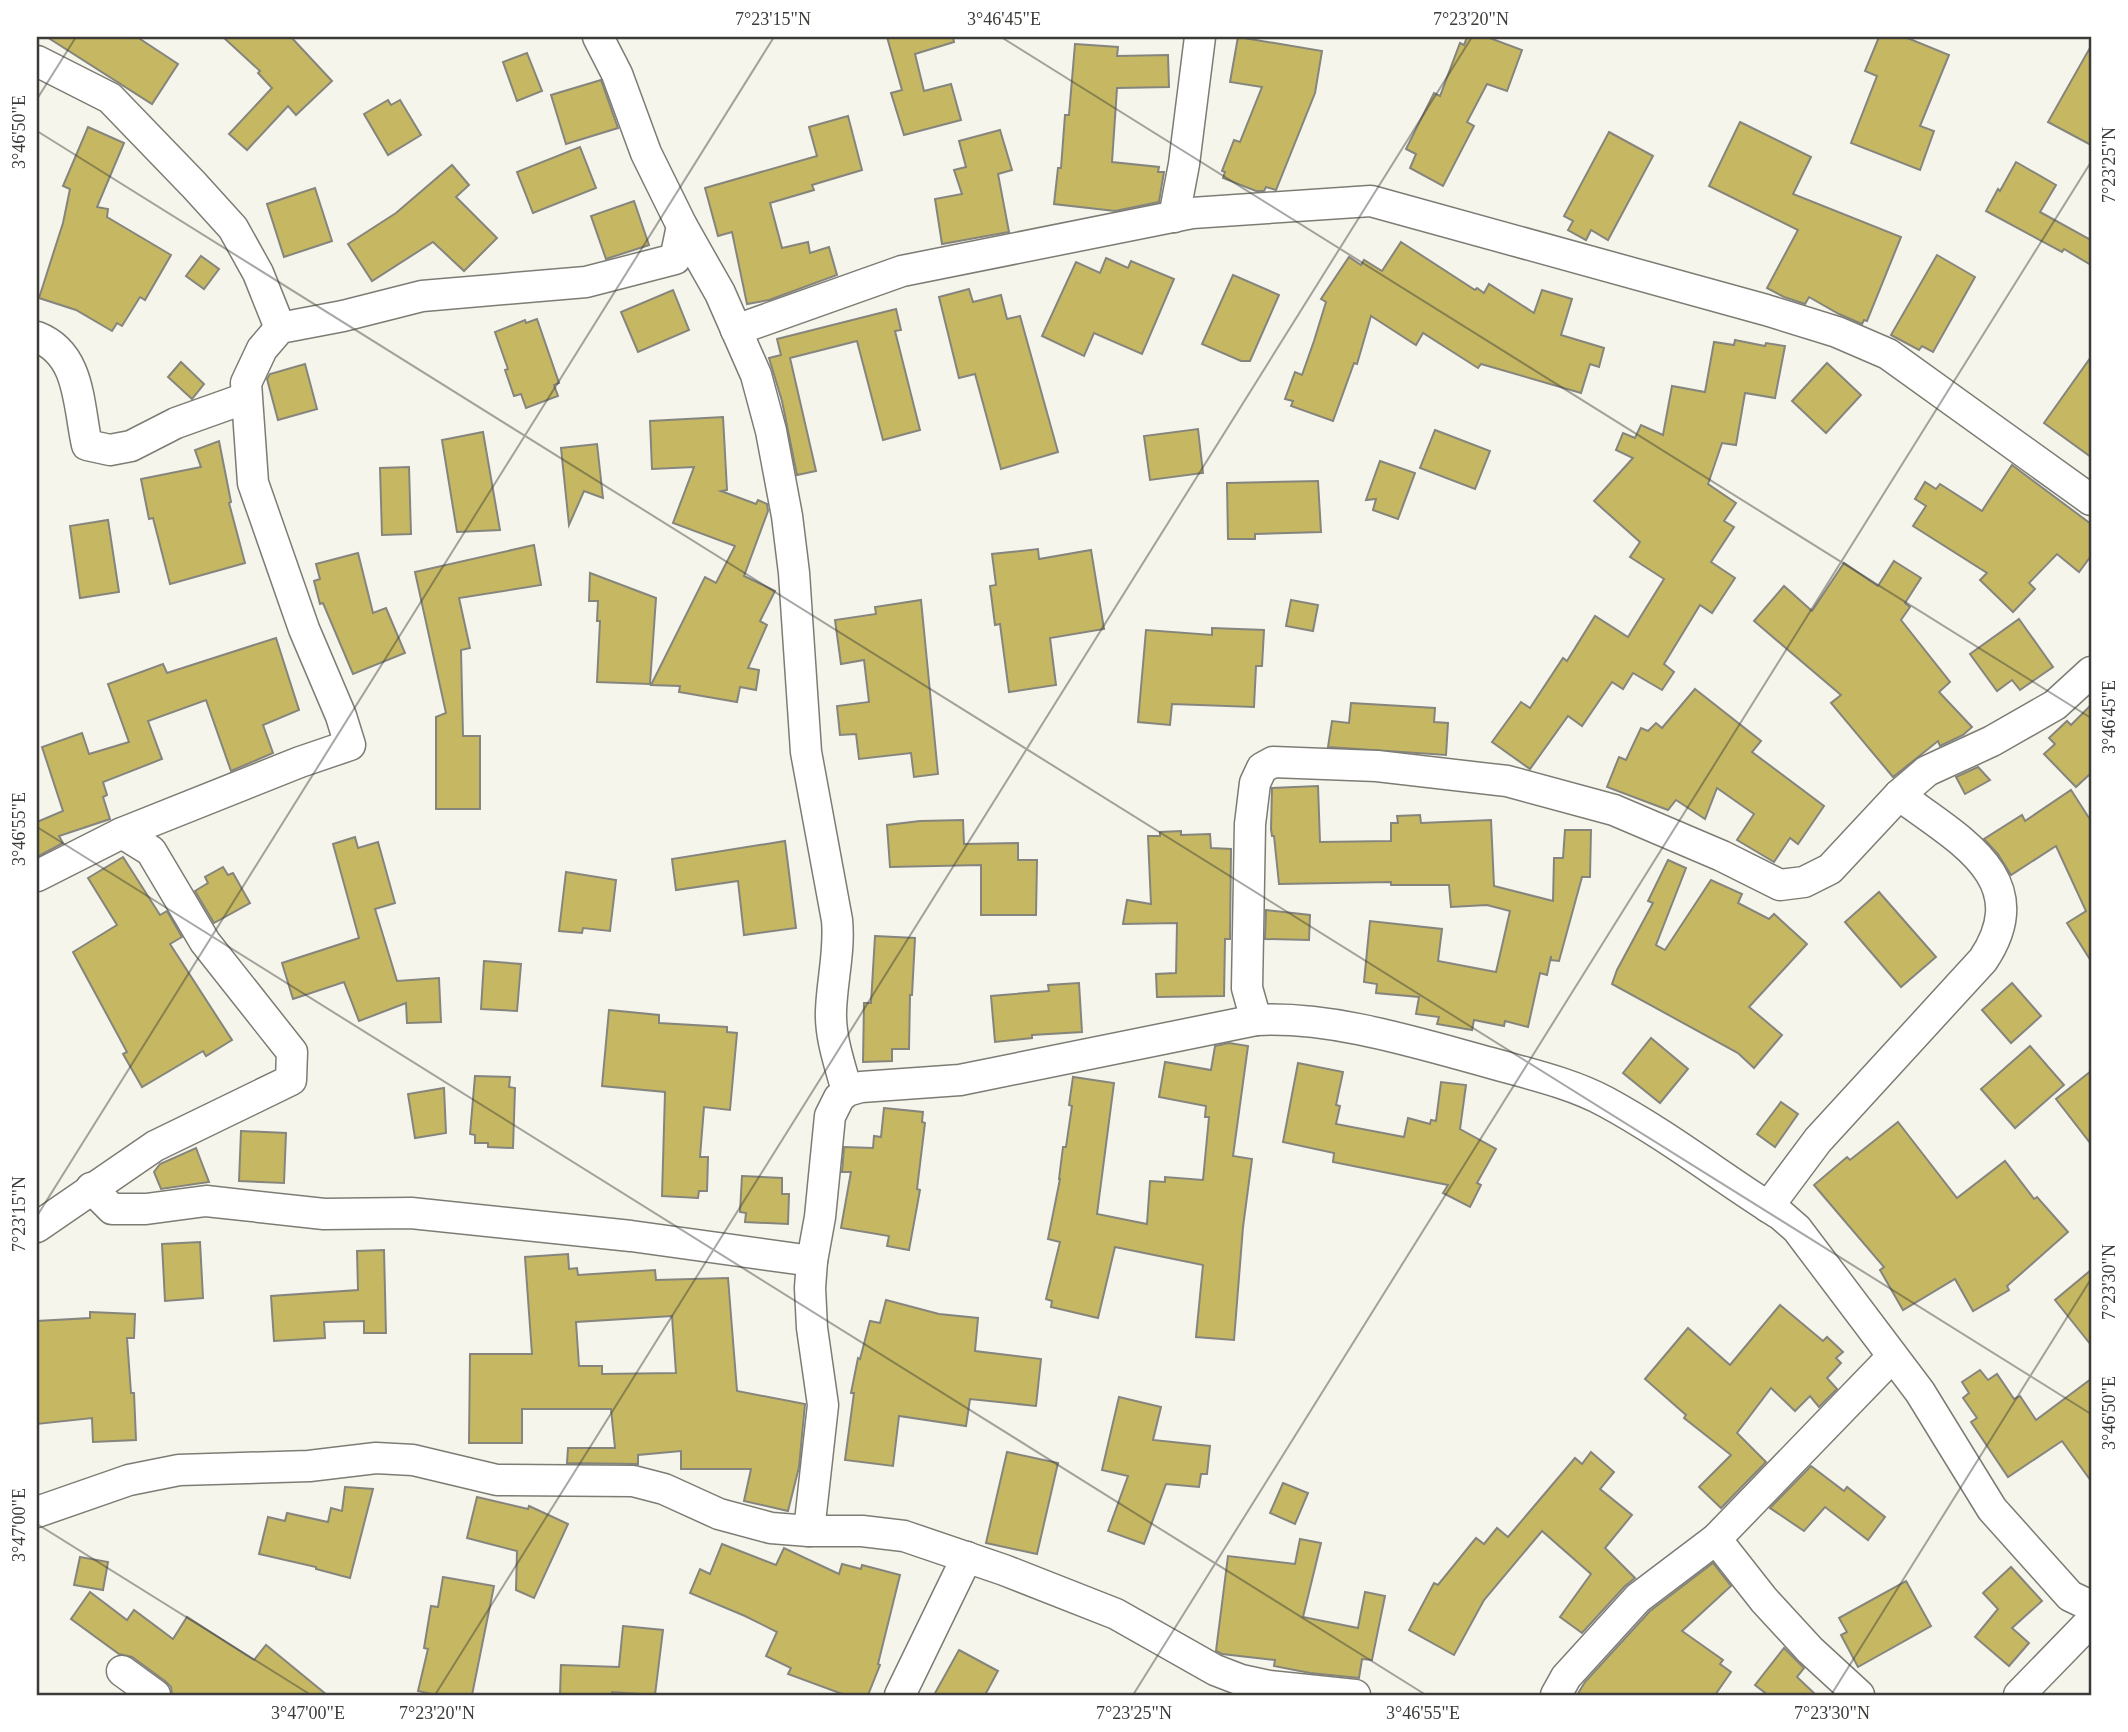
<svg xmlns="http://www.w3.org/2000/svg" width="2128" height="1732" viewBox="0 0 2128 1732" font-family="'Times New Roman',serif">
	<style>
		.building { fill: #c6b862; stroke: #86857d; stroke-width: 2; fill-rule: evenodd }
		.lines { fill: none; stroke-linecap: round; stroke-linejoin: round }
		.minor-casing { stroke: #7d7c74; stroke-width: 33 }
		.minor { stroke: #fff; stroke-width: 30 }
		.ticks { fill: none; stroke: #3c3b38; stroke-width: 2; stroke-opacity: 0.45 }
		.neatline { fill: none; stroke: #3c3b38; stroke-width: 2.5 }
		.ticks-label { font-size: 18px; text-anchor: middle; fill: #3c3b38 }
	</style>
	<rect width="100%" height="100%" fill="#f6f5ec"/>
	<!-- building -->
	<g class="building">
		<path d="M47,37h90l41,27 -26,40z"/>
		<path d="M223,37h68l41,44 -36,34 -8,-9 -41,44 -18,-16 43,-46 -14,-15 2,-2z"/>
		<path d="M887,37h66l1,5 -39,12 9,37 27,-7 10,36 -57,15 -13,-42 11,-3z"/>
		<path d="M1238,37l84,14 -7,42 -39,97 -10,-3 -2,4h-8l-33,-13 2,-6 -3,-1 12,-31 6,2 22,-55 -32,-5z"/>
		<path d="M1467,37h20l35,13 -15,41 -20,-7 -20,38 7,4 -31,60 -33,-18 6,-14 -10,-5 28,-56 6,3 20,-53 4,2z"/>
		<path d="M1879,37h26l44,18 -29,71 14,5 -14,39 -69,-27 26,-67 -12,-5z"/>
		<path d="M1075,44l43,3 -1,9 51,-1 1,32 -52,1 -5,74 47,5 -1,5h6l-5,30 -44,9 -61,-7 4,-36h3l4,-53h4z"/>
		<path d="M2091,46v99l-43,-23z"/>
		<path d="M527,53l15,38 -25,10 -14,-39z"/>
		<path d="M601,80l17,48 -52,16 -15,-49z"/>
		<path d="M388,100l3,5 9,-5 21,35 -33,20 -24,-41z"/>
		<path d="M848,116l14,54 -50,15 2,5 -44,13 12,45 26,-6 2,11 19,-6 8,28 -68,25 -22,4 -15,-72 -14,4 -13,-48 112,-32 -8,-29z"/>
		<path d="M1740,122l71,35 -18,37 108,43 -34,84 -3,-1 -2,4 -23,-10 -30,-17 -4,7 -21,-7 -17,-9 31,-58 -89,-44z"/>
		<path d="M88,127l36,16 -27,64 11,2 -1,8 64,38 -26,45 -5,-3 -18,29 -5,-3 -5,8 -36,-21 -37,-12 24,-75 7,-34 -7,-3z"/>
		<path d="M1000,130l12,40 -14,4 11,58 -67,12 -7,-45 27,-5 -8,-24 12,-3 -7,-26z"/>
		<path d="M1609,132l44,24 -45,84 -17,-10 -5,10 -18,-10 5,-9 -9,-5z"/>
		<path d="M580,147l16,41 -63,25 -16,-41z"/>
		<path d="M2016,162l40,23 -16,27 51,28v25l-27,-16 -2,3 -76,-41 12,-22 2,2z"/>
		<path d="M452,165l17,20 -13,12 41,41 -33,33 -31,-29 -61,39 -24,-37 48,-31z"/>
		<path d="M315,188l17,53 -48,16 -17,-53z"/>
		<path d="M634,201l15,44 -43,14 -15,-43z"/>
		<path d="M1401,242l74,48 2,-2 7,5 5,-9 45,29 8,-23 30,9 -11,36 43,13 -5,19 -9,-3 -9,29 -100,-29 -3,4 -55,-35 -7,12 -45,-29 -14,48 -3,-1 -21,58 -42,-15 2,-5 -8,-2 10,-27 7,3 12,-34 12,-39 -5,-3 28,-42 12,8 3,-5 18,11z"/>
		<path d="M1937,255l38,22 -42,75 -11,-6 -3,4 -28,-15z"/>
		<path d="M201,256l18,13 -15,20 -18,-13z"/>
		<path d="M1106,258l22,10 3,-7 43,18 -32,75 -48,-21 -10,23 -42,-20 34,-74 24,11z"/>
		<path d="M1233,275l46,20 -29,66h-9l-39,-17z"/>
		<path d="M969,289l4,13 28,-7 6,24 13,-3 38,136 -57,17 -26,-95 -16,4 -20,-81z"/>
		<path d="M673,290l16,40 -51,22 -17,-40z"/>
		<path d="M896,309l5,21 -6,1 25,99 -37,10 -26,-99 -67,17 26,113 -19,4 -15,-74 -13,-43 12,-3 -4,-16z"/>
		<path d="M537,319l22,64 -5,2 4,11 -32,12 -5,-14 -7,2 -9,-26 3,-1 -13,-37 30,-12 1,3z"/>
		<path d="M1735,340l30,6 1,-3 19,3 -10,52 -30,-5 -9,52 -14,-2 -14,41 28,19 -12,18 10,6 -23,35 24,16 -23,35 -12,-8 -36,59 10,8 -12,18 -29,-17 -10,16 -11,-7 -30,44 -14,-10 -38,53 -38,-27 29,-40 9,6 33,-50 4,3 28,-45 33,21 36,-58 -34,-22 10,-15 -46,-41 39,-43 -17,-8 7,-17 12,5 6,-13 22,10 9,-49 33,6 9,-50 20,3z"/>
		<path d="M2091,357v100l-47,-34z"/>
		<path d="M181,362l23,22 -12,15 -24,-22z"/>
		<path d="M1827,363l34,32 -35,38 -34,-32z"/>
		<path d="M305,364l12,45 -39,11 -11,-41 3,-5z"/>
		<path d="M723,417l4,73 -6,1 35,13 2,-4 9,4 1,7 -24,65 31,15 -15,30 7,4 -19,43 11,2 -3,20 -16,-3 -3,15 -58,-10 1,-6 -29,-1 54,-108 11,6 19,-37 -62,-23 21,-56 -42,2 -2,-48z"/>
		<path d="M1198,429l5,44 -53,7 -6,-44z"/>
		<path d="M1435,430l55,21 -15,38 -55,-21z"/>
		<path d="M483,432l17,98 -43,2 -15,-92z"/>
		<path d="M219,441l12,61 -2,1 16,60 -75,21 -17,-66 -4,1 -8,-40 60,-12 -6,-17z"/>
		<path d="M597,444l6,54 -19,-7 -15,34 -8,-77z"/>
		<path d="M1380,461l35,12 -17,46 -25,-9 3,-11 -10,1z"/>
		<path d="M2012,465l79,59v32l-12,16 -22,-18 -28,29 6,6 -22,23 -33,-32 7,-7 -74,-47 13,-20 -11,-7 10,-17 11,7 4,-5 42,27z"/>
		<path d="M409,467l2,67 -29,1 -2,-67z"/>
		<path d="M1318,481l3,51 -66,2v5h-27l-1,-56z"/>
		<path d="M108,520l11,72 -39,6 -10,-72z"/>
		<path d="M534,545l7,40 -82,13 11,50 -9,2 2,86h17v73h-44v-92l10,-4 -31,-141z"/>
		<path d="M1038,549l1,10 52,-9 13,79 -54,9 6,47 -47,7 -9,-68 -5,1 -5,-39 6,-1 -4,-31z"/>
		<path d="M358,553l15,60 13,-5 19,45 -52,21 -30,-71 -3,1 -6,-23 6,-2 -4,-15z"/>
		<path d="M1894,561l27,17 -16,25 5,4 -9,13 49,62 -11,10 33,35 -9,8 -23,11 -2,-5 -45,36 -62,-74 10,-8 -87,-74 30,-35 28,25 32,-48 34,23z"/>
		<path d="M590,573l66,25 -6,86 -53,-2 3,-61h-3l1,-20h-9z"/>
		<path d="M921,600l17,174 -24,3 -3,-24 -52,6 -3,-25 -16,1 -3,-29 32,-4 -5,-42 -23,4 -6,-44 41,-6 -1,-7z"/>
		<path d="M1291,600l27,5 -5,26 -27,-5z"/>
		<path d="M2019,619l34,48 -33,23 -8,-10 -15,11 -27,-37z"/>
		<path d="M1212,628l52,2 -2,36h-6l-2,41 -82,-3 -2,21 -32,-3 8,-92 66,5z"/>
		<path d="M276,638l23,72 -36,15 10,28 -42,18 -25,-71 -58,21 14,38 -59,23 4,13 -4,2 7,22 -51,17 4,7 -26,14v-35l26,-11 -21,-64 40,-14 7,21 40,-12 -21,-58 55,-20 4,9z"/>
		<path d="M1695,689l66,52 -9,11 72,54 -26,38 -8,-6 -16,24 -37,-22 17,-26 -37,-26 -12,31 -29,-19 -8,10 -61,-23 12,-30 7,3 15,-32 7,3 8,-8 6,5z"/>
		<path d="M1351,703l84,5 -1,14 14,1 -2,32 -118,-8 4,-26 17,2z"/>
		<path d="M2091,705v68l-15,14 -32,-33 11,-10 -6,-6 18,-17 4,4z"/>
		<path d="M1978,767l12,13 -25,14 -9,-17z"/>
		<path d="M1318,786l2,56 71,-1v-18h7l-1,-7 23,-1 1,8 70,-3 3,66 59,15 1,-43h9l2,-28h26l-1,47h-8l-23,84 -8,-1v-4l-4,19 -7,-2 -12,54 -23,-6 -1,5 -30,-6 -2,10 -35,-6 2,-7 -23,-3 3,-17 -43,-4 1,-9 -13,-2 6,-61 72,8 -4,32 58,11 14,-61 -23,-6 -36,2 -2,-22h-58v-3l-112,2 -5,-48h-2l-1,-7 1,-41z"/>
		<path d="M2071,790l20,31v140l-24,-38 19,-12 -30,-65 -45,29 -13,-21 -14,-15 38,-24 3,6z"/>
		<path d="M963,820l1,24 54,-1v17h19l-1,55h-55v-50l-91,2 -3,-42 33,-4z"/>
		<path d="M1181,831v4l29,-1 1,14 20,1 -1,90h-5l-1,57 -67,1 -1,-23 20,-1 1,-50 -54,1 4,-24 24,4 -3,-68h12v-4z"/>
		<path d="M355,837l3,11 20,-6 17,61 -20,6 22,72 42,-3 2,44 -34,1 -1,-20 -47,18 -15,-39 -51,17 -11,-36 77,-25 -26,-94z"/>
		<path d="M785,841l11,87 -52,7 -6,-54 -62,9 -4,-31z"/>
		<path d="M123,857l37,58 7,-4 15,26 -12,7 62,96 -26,16 -3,-5 -61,36 -19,-33 4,-2 -54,-100 44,-27 -29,-47z"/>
		<path d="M1668,860l18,8 -30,77 9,5 46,-70 31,14 -4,9 31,16 5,-5 33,30 -58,63 33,28 -28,33 -16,-15 -126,-69 5,-14 36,-67 -5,-2z"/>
		<path d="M223,867l5,8 5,-2 17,30 -36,20 -19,-32 13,-8 -3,-6z"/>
		<path d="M566,872l50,8 -6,51 -27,-3 -1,5 -23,-2z"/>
		<path d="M1879,892l57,65 -35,30 -56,-65z"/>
		<path d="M1266,910l44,5 -1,25 -44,-1z"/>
		<path d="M875,936l40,2 -3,57h-2l-1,54h-17v12l-29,1 1,-59h7z"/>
		<path d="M484,961l37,3 -4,47 -36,-2z"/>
		<path d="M1079,983l3,49 -50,3v3l-37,4 -4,-46 58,-5 -1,-6z"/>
		<path d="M2012,983l29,33 -30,27 -29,-33z"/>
		<path d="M609,1010l50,5v8l68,4v5l10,1 -7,77 -26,-3 -4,50h8l-1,34h-8l-1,7 -36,-2 3,-104 -63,-6z"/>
		<path d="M1651,1038l37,31 -28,34 -37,-30z"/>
		<path d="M1229,1043l19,3 -15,110 19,3 -9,68 -9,113 -38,-3 7,-72 -88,-18 -17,71 -47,-11 1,-6 -6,-2 14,-57 -12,-3 12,-60h-1l4,-32h3l6,-41 -3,-1 4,-28 41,6 -17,131 50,10 3,-43 15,1v-5l38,3 6,-63h-4l1,-11 -47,-9 6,-35 46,8 4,-24z"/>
		<path d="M2030,1046l34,39 -49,43 -34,-39z"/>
		<path d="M1298,1063l45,9 -7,33 4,1 -4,18 68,13 4,-19 22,6 1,-4 5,1 5,-39 25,3 -6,44 36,20 -19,34 4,2 -11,22 -27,-14 5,-8 -115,-23 1,-9 -51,-11z"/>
		<path d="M2091,1071v73l-35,-45z"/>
		<path d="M475,1076l35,1 -1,10 6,1 -2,60 -25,-1v-4h-13v-8l-5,-1z"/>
		<path d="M444,1088l2,45 -31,5 -7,-44z"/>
		<path d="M1781,1102l17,12 -23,33 -18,-13z"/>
		<path d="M884,1108l39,4 -1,10 3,1 -8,66 3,1 -11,60 -22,-4 2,-10 -48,-8 10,-56h-9l2,-25 29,1 1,-12 7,1z"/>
		<path d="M1898,1122l59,76 48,-37 29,38 3,-2 31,35 -61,54 2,4 -36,21 -18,-32 -52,31 -23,-40 4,-3 -70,-82 33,-28 3,3z"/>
		<path d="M241,1131l45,2 -2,50 -45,-2z"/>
		<path d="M196,1148l13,34 -48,7 -7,-17 6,-8z"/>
		<path d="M742,1176l40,2v16h7l-1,30 -43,-2 1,-9 -6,-1z"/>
		<path d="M200,1242l3,56 -38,3 -3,-57z"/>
		<path d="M384,1250l2,83h-22v-12l-40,1 1,16 -51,3 -3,-45 87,-6 -1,-39z"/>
		<path d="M568,1254l1,15 8,-1 1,7 77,-5 1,10 72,-2 9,113 68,13 -6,63 -11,44 -44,-10 7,-32h-70v-18l-43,4v9l-71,-1 1,-15h47l-4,-39h-89v34h-53l1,-89h62l-7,-97zM672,1316l4,57 -74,1v-8h-23l-3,-44z"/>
		<path d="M2091,1270v75l-36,-45z"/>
		<path d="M886,1300l53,14 39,4 -3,33 66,8 -5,47 -66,-7 -4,27 -67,-10 -6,50 -48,-6 9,-67h-3l7,-35 2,1 10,-38 10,2z"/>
		<path d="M1780,1305l43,36 4,-4 16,15 -7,6 5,5 -14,15 10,11 -18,18 -9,-11 -15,15 -24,-23 -34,45 29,29 -45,46 -22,-21 32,-32 -47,-37 2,-3 -41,-36 43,-51 42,37z"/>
		<path d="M90,1312l45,2 -1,24h-7l4,55h3l2,47 -43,2 -1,-24 -55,6v-103l53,-3z"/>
		<path d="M1980,1370l8,10 9,-6 17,25 6,-3 16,24 55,-41v102l-29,-40 -54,36 -37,-55 6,-4 -14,-20 6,-5 -7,-11z"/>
		<path d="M1119,1397l42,10 -8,33 57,6 -3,28h-6l-2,13 -33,-3 -22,60 -36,-13 20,-55 -26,-6z"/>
		<path d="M1007,1452l51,11 -21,91 -51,-11z"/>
		<path d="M1591,1452l23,20 -14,17 32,26 -27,33 30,30 -10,8 -43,47 -22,-16 31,-43 -49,-43 -58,69 -30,55 -45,-25 25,-47 4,2 38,-47 8,6 13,-16 11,9 67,-79 7,6z"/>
		<path d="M1811,1466l33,25 3,-4 38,30 -17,23 -43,-33 -21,24 -34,-23z"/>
		<path d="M1283,1483l25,10 -13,31 -25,-11z"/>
		<path d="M345,1487l28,2 -23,89 -34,-9v-2l-57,-13 9,-37 17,4 2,-8 41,9 3,-14 11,3z"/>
		<path d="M477,1497l51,12 1,-3 39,18 -34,74 -18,-8 1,-39 -50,-13z"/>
		<path d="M1300,1539l21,4 -18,74 55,11 7,-36 20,4 -13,64 -10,-1 -3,19 -49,-5 -36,-7 1,-6 -53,-6 -6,-3 12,-95 67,8z"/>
		<path d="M722,1544l54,21 8,-17 55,26 3,-10 19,5 1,-4 38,10 -22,89 2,1 -12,30h-23l-57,-21 3,-6 -25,-12 11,-24 -32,-16 -55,-23 10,-24 10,5z"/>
		<path d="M80,1557l28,5 -5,28 -29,-5z"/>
		<path d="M1713,1563l18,23 -49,45 41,29 -3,4 11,8 -16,23h-138l8,-13 65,-71z"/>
		<path d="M2011,1567l31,34 -30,27 17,15 -20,23 -34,-29 23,-28 -15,-16z"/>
		<path d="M443,1577l51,9 -22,109h-36l-18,-4 10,-42 -4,-1 7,-42 7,1z"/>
		<path d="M1906,1581l25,45 -73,41 -17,-32 6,-3 -8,-14z"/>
		<path d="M90,1592l37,28 7,-10 39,29 14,-22 67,43 12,-15 61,50h-155l-1,-8 -6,-6 -33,-24 -13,-3 -48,-35z"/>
		<path d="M623,1626l40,4 -8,65 -43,-3v3h-52l1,-30 58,2z"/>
		<path d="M1784,1648l20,20 -7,9 19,18h-48l-13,-10z"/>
		<path d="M959,1650l39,21 -13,24h-51z"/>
	</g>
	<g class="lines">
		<!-- minor casing -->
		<g class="minor-casing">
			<g id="minor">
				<path d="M598,37l19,37 29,79 36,73 38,67 36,82 15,56 16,85 7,57 12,179 31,168c3,31 -5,60 -6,91 -1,27 9,54 16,80"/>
				<path d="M37,61l73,37 84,87 39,43 25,45 22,55"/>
				<path d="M1174,217l10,-53 16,-127"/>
				<path d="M736,330l166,-59 290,-58 179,-12 395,109 71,22 51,22 203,146"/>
				<path d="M37,337c44,17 41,68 50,108l23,5 21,-4 45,-23 70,-25"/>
				<path d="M37,876l85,-43 178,-71 50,-17 -9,-29 -37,-87 -51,-146 -7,-100 16,-34 18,-21 63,-12 79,-20 164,-14 89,-23 7,-33"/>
				<path d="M1256,1020l-9,-32 3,-164 5,-41 7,-15 11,-6 104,4 130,15 107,29 108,46 58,29 24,-3 26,-13 69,-74 28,-24 65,-30 63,-36 36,-33"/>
				<path d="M91,1188l21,21h34l60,-8 118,13 87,-1 220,23 181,25"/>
				<path d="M1768,1207l50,-67 165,-180c55,-82 -27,-122 -84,-165"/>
				<path d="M37,1227l118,-81 136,-66 1,-28 -87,-110 -54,-91 -29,-18"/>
				<path d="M37,1512l92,-32 50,-10 130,-4 67,-8 37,2 84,20 136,1 31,8 55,25 52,14 38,3 14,-126 -11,-77 -2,-40 2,-27 8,-44 10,-101 9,-18 8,-7 14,-4 99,-7 296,-60c77,-4 161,23 235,43 38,11 80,20 115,39 61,33 116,76 175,113l16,14 123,163 72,117 78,87 21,10"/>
				<path d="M809,1531h53l42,5 100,34 112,44 99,56 26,10 28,6 86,9"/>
				<path d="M1716,1539l48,61 46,50 49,45"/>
				<path d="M122,1671l33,24"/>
				<path d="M900,1695l67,-138"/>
				<path d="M1556,1695l10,-18 72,-79 78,-59 176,-182"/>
				<path d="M2019,1695l72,-74"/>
			</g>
		</g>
		<!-- minor -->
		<use href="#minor" class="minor"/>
	</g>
	<!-- ticks -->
	<path class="ticks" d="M1001,37l1090,681M37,99l39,-62M37,131l2054,1283M37,827l1389,868M37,1216l737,-1179M37,1524l274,171M435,1695l1037,-1658M1133,1695l958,-1533M1831,1695l260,-416"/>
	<!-- border -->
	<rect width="2128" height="1732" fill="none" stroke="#ffffff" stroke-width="77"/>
	<rect x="38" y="38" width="2052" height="1656" class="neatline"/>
	<g class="ticks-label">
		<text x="773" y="25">7°23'15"N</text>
		<text x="1004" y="25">3°46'45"E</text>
		<text x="1471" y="25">7°23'20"N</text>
		<text transform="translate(19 132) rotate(-90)" y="6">3°46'50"E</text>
		<text transform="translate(2109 165) rotate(-90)" y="6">7°23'25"N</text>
		<text transform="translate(2109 717) rotate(-90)" y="6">3°46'45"E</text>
		<text transform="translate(19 829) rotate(-90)" y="6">3°46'55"E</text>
		<text transform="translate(19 1214) rotate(-90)" y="6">7°23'15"N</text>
		<text transform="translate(2109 1282) rotate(-90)" y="6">7°23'30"N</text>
		<text transform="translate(2109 1413) rotate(-90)" y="6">3°46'50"E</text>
		<text transform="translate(19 1525) rotate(-90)" y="6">3°47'00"E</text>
		<text x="308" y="1719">3°47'00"E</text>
		<text x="437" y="1719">7°23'20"N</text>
		<text x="1134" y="1719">7°23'25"N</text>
		<text x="1423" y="1719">3°46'55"E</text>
		<text x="1832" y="1719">7°23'30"N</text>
	</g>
</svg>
